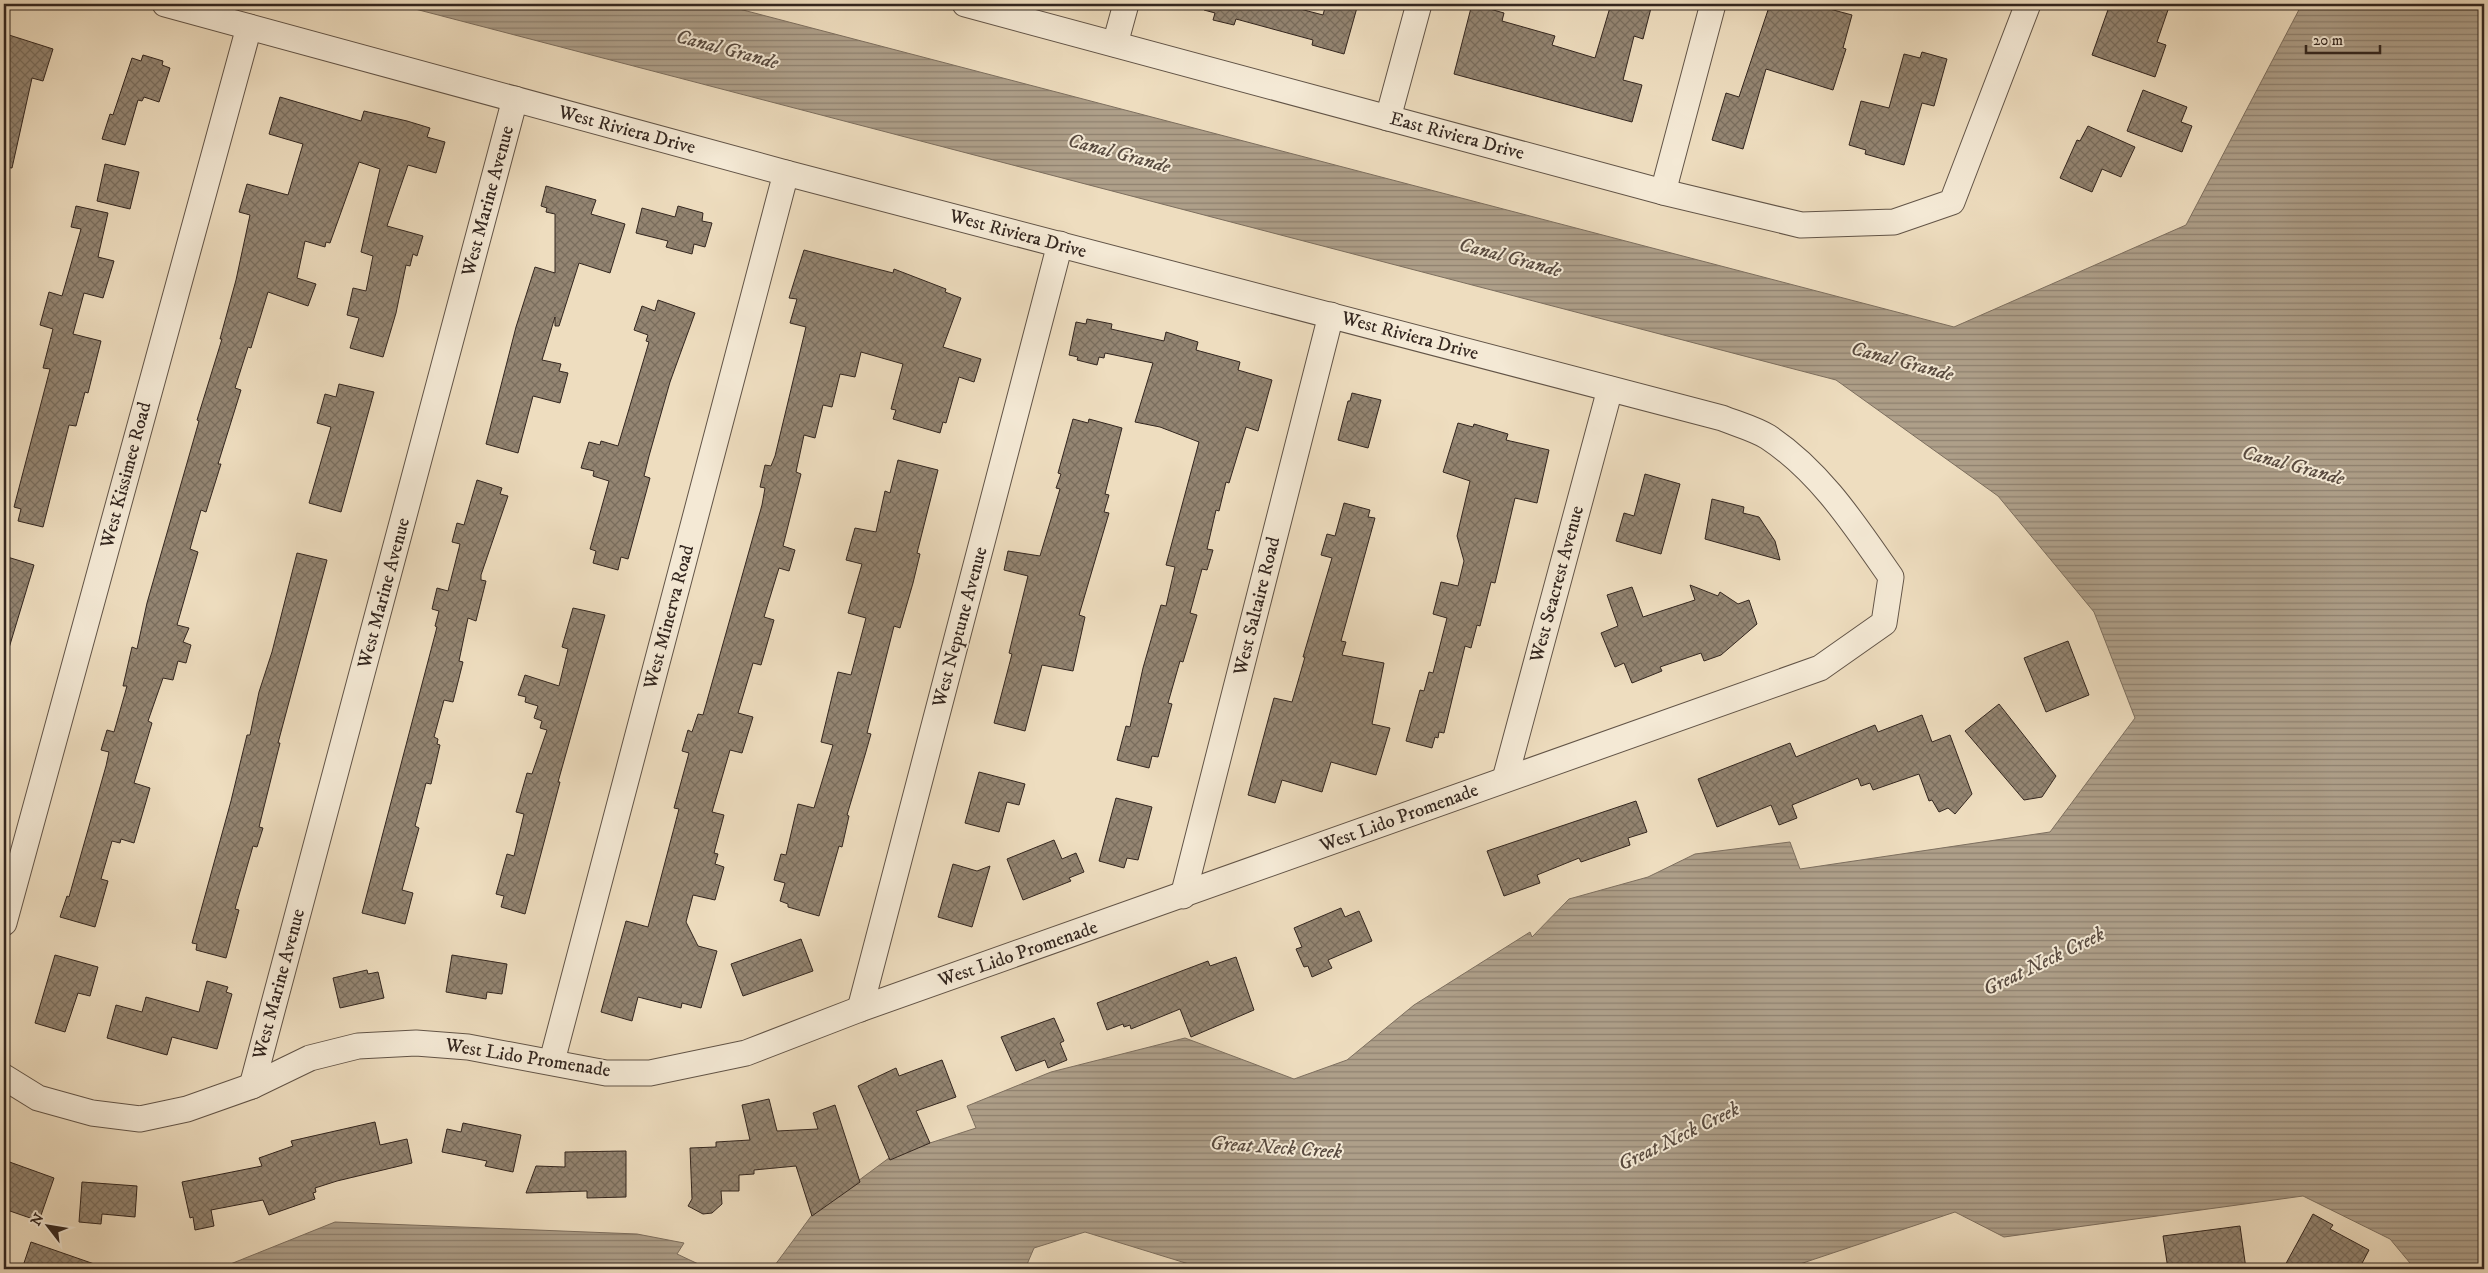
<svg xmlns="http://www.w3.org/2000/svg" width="2488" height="1273" viewBox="0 0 2488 1273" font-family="'IM FELL DW Pica',serif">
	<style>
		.water { fill: url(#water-rules); stroke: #7d6f5f }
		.building { fill: url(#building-cross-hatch); stroke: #33261f }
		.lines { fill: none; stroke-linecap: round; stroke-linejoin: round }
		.street-casing { stroke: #625447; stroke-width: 27 }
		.street { stroke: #f4e9d5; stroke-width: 25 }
		.labels { text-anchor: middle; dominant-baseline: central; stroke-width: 4; stroke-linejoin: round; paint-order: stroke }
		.street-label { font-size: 19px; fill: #33261f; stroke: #f4e9d5 }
		.water-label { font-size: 20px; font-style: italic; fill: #584a3f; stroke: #f4e9d5 }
	</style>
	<defs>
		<pattern id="water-rules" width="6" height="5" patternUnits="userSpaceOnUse" patternTransform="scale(1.25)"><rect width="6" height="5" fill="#ae9f89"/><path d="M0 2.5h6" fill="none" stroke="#8e816f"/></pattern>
		<pattern id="building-cross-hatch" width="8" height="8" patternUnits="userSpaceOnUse" patternTransform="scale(1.25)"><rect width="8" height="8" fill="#948572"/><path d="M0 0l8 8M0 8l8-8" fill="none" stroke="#796d5d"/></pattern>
	</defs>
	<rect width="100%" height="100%" fill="#eeddbf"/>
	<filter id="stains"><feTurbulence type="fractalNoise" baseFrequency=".004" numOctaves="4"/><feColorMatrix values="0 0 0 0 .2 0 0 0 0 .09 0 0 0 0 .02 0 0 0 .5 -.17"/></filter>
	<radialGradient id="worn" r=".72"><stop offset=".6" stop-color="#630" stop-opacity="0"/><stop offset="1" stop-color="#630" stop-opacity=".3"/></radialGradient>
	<!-- water -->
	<g class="water">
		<path d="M396,4h324l1234,323 232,-102 116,-221h182v1265h-69l-25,-30 -87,-43 -299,41 -49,-25 -170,57h-580l-120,-37 -51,16 -9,21h-289l39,-4 37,-50 81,-60 83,-27 -9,-22 84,-34 134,-34 109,41 53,-19 67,-55 116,-73 2,5 37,-38 79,-22 47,-23 95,-12 10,27 250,-37 85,-114 -41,-106 -96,-116 -162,-116z"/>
		<path d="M335,1222l302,12 47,9 -7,11 32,15h-491z"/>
	</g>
	<!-- building -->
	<g class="building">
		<path d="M1205,4h76l42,11 3,-11h32l-14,50 -32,-9 1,-5 -77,-21 -2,6 -21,-5 2,-7 -11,-3z"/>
		<path d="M1472,4l32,9 -2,8 53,15 -3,9 43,13 16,-54h24l16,4 -8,31 -9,-3 -11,44 19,5 -10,37 -178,-48z"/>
		<path d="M1770,4h41l41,11 -9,33 3,1 -13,41 -67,-21 -23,80 -31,-9 14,-47 13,4z"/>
		<path d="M2110,4h60l-13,38 9,3 -11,32 -63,-22z"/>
		<path d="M9,35l44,14 -10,32 -11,-3 -20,90 -8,-1v-116z"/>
		<path d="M1922,52l25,7 -13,47 -12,-3 -18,62 -39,-11 1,-4 -17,-5 12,-44 28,7 15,-54 16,4z"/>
		<path d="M143,55l20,6 -1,4 8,3 -11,34 -15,-5 -2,4 -4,-1 -13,45 -23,-6 8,-25 3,1 19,-57 9,3z"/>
		<path d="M2143,90l44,17 -6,15 11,4 -10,26 -55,-21z"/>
		<path d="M280,97l81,24 3,-10 43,10 23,7 -3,9 18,5 -9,31 -28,-8 -21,61 36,10 -6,20 -4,-2 -3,12 -4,-1 -10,48 -13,44 -33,-9 9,-30 -12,-3 6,-27 13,3 7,-35 -12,-4 19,-83 -21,-7 -29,81 -4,-1 -1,5 -20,-6 -8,37 19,6 -8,22 -40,-14 -17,56 -3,-1 -13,41 6,2 -23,74h3l-15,48 -5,-2 -11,39 8,3 -21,73 12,3 -6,14 8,3 -5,18 -8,-2 -5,19 -10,-2 -15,43 4,2 -18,60 16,5 -16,55 -13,-4 -1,4 -8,-2 -11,38 7,2 -13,46 -35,-10 7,-21 2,1 37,-131 3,-14 -8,-2 6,-20 7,2 13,-46h-4l9,-39 5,2 10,-46 52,-182 -2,-1 25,-81h-2l16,-59 14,-65 -11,-3 8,-28 41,11 15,-51 -34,-10z"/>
		<path d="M2088,126l47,21 -14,30 -19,-8 -10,23 -32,-14 17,-38 3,1z"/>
		<path d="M105,164l34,8 -9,37 -33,-8z"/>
		<path d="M546,186l50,14 -5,14 34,10 -15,49 -31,-10 -20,63h-4v-9l-13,43 19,4 -2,7 9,2 -8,30 -27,-7 -15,57 -32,-9 30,-117 19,-60 20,6v-59l-9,-2 1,-4 -6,-2z"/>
		<path d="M76,206l32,7 -10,44 16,4 -11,37 -19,-5 -11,41 28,7 -13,52 -3,-1 -9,34 -7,-1 -26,102 -25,-6 3,-12 -7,-2 36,-138 -7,-1 10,-39 -13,-4 9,-33 13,4 19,-67 -10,-2z"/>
		<path d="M678,206l25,7 -1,8 10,2 -7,24 -11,-3 -2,10 -26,-7 2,-6 -32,-8 6,-25 33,9z"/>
		<path d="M804,250l89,23 1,-4 52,20 -1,3 16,6 -18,49 38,12 -7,23 -15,-5 -13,46 -3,-1 -3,11 -47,-14 3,-9 -5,-1 12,-45 -42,-12 -6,25 -15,-3 -8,33 -9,-2 -8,33 -11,-3 -8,37 5,2 -18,72 12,4 -6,21 -10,-3 -15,49 10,3 -13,45 -8,-2 -15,50 15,4 -11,36 -12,-3 -18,62 12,3 -10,38 4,1 -3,10 9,3 -9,33 -22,-5 -7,27 12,24 19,5 -16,57 -19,-5 -1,5 -43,-11 -6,24 -31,-9 25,-91 22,6 31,-118 -5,-1 15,-55 -7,-2 6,-21 4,2 6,-18 5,1 59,-210 3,-17 -5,-1 5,-22 6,1 4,-10 31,-129 -16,-4 7,-24 -8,-1z"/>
		<path d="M658,300l37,13 -25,69 -21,74 -5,20 6,2 -22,81 -7,-2 -3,13 -25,-7 3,-12 -6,-2 19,-68 -16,-5 1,-5 -13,-3 8,-26 11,3 1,-4 17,5 31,-104 -3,-1 2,-6 -14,-5 8,-24 13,5z"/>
		<path d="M1087,319l25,5 -1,5 53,12 2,-9 32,10 -2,8 44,12 -2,8 34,10 -14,51 -12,-4 -17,56 -3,-1 -7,29 -3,-1 -9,39 6,1 -6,20 -5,-1 -12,44 7,2 -14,47 -3,-1 -12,42 4,1 -14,53 -6,-1 -3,12 -32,-8 9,-34 4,1 13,-59 18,-63 5,1 9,-39 -9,-2 33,-123 -39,-15 -25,-5 18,-59 -48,-10 -1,5 -5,-1 -2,8 -20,-5 1,-3 -9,-2 7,-33 10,2z"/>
		<path d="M339,384l35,8 -33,120 -32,-9 22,-76 -14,-4 8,-29 11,3z"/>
		<path d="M1352,393l29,7 -13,48 -30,-8 10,-39h2z"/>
		<path d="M1073,419l15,4 1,-4 33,9 -17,66 4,1 -5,17 5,1 -30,102 6,2 -12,54 -31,-6 -17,66 -31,-8 18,-69 -3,-1 19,-77 -24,-6 4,-19 32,5 20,-67 -4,-1 5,-14 -3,-1z"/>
		<path d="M1458,423l15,4 1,-3 34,10 -2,6 43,10 -12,53 -22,-5 -20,85 -4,-1 -11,44 -3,-1 -6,23 -6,-2 -21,87 -5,-1 -1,6 -3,-1 -3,11 -26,-7 14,-51 4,1 5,-19 4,1 14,-55 -14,-4 8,-32 17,4 6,-25 -7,-25 13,-55 -27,-9z"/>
		<path d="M898,460l40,10 -21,83 3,1 -7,29 -13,45 -6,-2 -27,107 4,1 -6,21 -18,60 2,1 -7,31 -3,-1 -20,70 -31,-9v-3l-8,-3 5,-18 -11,-3 7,-26 5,1 12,-51 16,4 19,-63 -12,-3 17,-70 13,3 15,-57 -18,-5 14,-49 -16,-4 9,-32 21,4 9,-41 5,2z"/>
		<path d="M1645,474l35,10 -19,70 -45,-13 8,-28 10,3z"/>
		<path d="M477,480l25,8 -2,6 8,2 -27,79v5l5,1 -10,40 -8,-3 -9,43 4,1 -10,40 -9,-2 -10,37 4,2 -1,5 3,1 -9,39 -5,-1 -11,43 4,2 -17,62 11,3 -8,31 -43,-11 75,-286 -2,-1 4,-15 -7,-2 5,-21 11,3 12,-47 -8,-2 5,-19 7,2z"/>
		<path d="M1712,499l32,8 -1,6 16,4 16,24 5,19 -75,-21z"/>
		<path d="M1344,503l26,7 -2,7 7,1 -34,123 5,1 -4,13 42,8 -12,61 18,4 -14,47 -45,-13 -9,30 -40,-12 -7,23 -27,-8 26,-97 18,4 13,-45h-2l29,-99 -11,-3 6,-21 8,2z"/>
		<path d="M297,553l30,7 -49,183h2l-21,84 4,1 -6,19 -4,-1 -18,63 4,1 -13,48 -30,-8 1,-6 -5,-1 39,-142 16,-66h3l9,-43 13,-40z"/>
		<path d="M4,556l30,9 -25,83 -5,-1z"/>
		<path d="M1690,585l28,11 2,-4 18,12 11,-4 8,24 -36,31 -17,6 -3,-8 -41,14 2,4 -30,12 -8,-20 -9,4 -14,-34 17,-7 -11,-31 25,-8 11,30 52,-17z"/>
		<path d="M573,608l32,7 -47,167h2l-35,132 -24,-7 3,-11 -8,-2 11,-40 7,2 10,-42 -8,-2 11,-39 5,1 15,-44 -7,-2 2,-7 -8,-3 4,-12 -13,-4 1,-5 -8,-2 7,-20 34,11 9,-37 -6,-2z"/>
		<path d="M2068,641l21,54 -43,17 -22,-54z"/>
		<path d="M1999,704l57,72 -14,21 -18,3 -59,-69z"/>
		<path d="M1922,715l10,27 18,-7 22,59 -17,20 -7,-6 -9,4 -7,-12 -3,1 -10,-27 -46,16 -3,-7 -9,3 -3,-8 -66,27 5,13 -18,7 -8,-20 -54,22 -19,-48 92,-36 6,14 79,-32 3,7z"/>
		<path d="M979,772l46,12 -6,21 -12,-3 -8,30 -34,-9z"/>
		<path d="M1116,798l36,9 -14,53 -11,-2 -3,10 -25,-7z"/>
		<path d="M1636,801l11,31 -19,6 2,7 -49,17 -2,-4 -42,17 3,8 -36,13 -17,-45z"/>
		<path d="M1054,840l8,19 14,-6 8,19 -15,6 2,3 -48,19 -16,-41z"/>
		<path d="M953,864l24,7 13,-5 -18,61 -34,-10z"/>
		<path d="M1341,908l4,9 14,-6 13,30 -44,19 4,8 -20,9 -4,-11 -4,1 -8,-18 6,-2 -8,-19z"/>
		<path d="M801,939l12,32 -70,25 -12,-32z"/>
		<path d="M55,955l43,12 -8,29 -12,-3 -13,39 -30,-9z"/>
		<path d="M452,955l55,9 -5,30 -15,-2 -1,7 -40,-7z"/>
		<path d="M1236,957l18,53 -63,27 -11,-28 -49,20 -1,-4 -6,2 -1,-3 -16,6 -10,-27 111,-42 2,5z"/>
		<path d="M367,970l1,4 10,-2 6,26 -44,10 -7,-30z"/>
		<path d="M207,981l21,6 -2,5 6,2 -15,55 -45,-12 -5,18 -60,-17 9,-33 26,7 4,-15 53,15z"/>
		<path d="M1054,1018l10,23 -4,2 7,17 -19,8 -3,-8 -29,11 -15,-34z"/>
		<path d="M942,1060l14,37 -40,14 14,32 -40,17 -32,-74 38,-18 3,8z"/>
		<path d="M769,1099l8,32 41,-2 -5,-16 22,-8 25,77 -48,34 -16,-50 -42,4v4l-15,1v16h-18l1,13 -10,9 -9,1 -15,-8 4,-7 -2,-51 26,-1v-5l34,-2 -8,-35z"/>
		<path d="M375,1122l5,23 27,-6 5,24 -75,18 -22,7 1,4 -3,1 2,6 -46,16 -6,-15 -52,10 3,16 -19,4 -2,-13 -3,1 -8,-36 80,-16 -3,-8 34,-12 -2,-5z"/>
		<path d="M463,1123l58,12 -8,37 -28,-6 2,-5 -45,-9 5,-23 14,3z"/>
		<path d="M626,1151v46l-39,1v-7l-61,2 10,-27 29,1v-15z"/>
		<path d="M4,1160l50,18 -15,43 -35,-12z"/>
		<path d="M82,1182l55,4 -2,31 -33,-3 -1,10 -22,-2z"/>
		<path d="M2313,1214l20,11 -3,4 39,21 -10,19h-76z"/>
		<path d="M2240,1226l6,43h-78l-5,-33z"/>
		<path d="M31,1242l69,24v3h-78z"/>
	</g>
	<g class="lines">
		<!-- street casing -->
		<g class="street-casing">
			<g id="street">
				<path d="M965,4l698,188 138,33 93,-3 58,-20 76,-198"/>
				<path d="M1115,44l11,-40"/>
				<path d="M1388,118l31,-114"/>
				<path d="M1663,192l50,-188"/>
				<path d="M1505,779l105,-390"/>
				<path d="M1183,896l148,-581"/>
				<path d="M4,923l245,-896"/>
				<path d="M860,1009l200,-765"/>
				<path d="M552,1061l234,-888"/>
				<path d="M4,1077l34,21 54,15 48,6 47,-10 65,-23 58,-28 48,-12 58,-3 52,4 138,26h44l96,-20 114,-44 960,-341 64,-45 7,-46c-35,-50 -70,-105 -123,-140 -13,-8 -31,-13 -46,-19l-936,-245 -621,-169"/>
				<path d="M252,1086l263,-987"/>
			</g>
		</g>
		<!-- street -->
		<use href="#street" class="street"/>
	</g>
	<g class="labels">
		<!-- street labels -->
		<g class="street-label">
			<text transform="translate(627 130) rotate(15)">West Riviera Drive</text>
			<text transform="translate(1457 136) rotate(15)">East Riviera Drive</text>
			<text transform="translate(488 201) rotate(-75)">West Marine Avenue</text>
			<text transform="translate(1018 234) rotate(15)">West Riviera Drive</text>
			<text transform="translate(1410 336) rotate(15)">West Riviera Drive</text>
			<text transform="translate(126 475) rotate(-75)">West Kissimee Road</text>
			<text transform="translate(1557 584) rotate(-75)">West Seacrest Avenue</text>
			<text transform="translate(384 593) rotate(-75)">West Marine Avenue</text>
			<text transform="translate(1257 606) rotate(-76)">West Saltaire Road</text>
			<text transform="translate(669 617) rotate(-75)">West Minerva Road</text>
			<text transform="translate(960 627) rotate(-75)">West Neptune Avenue</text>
			<text transform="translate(1399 818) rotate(-20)">West Lido Promenade</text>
			<text transform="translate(1018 954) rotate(-19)">West Lido Promenade</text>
			<text transform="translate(279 984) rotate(-75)">West Marine Avenue</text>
			<text transform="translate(528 1058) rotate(9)">West Lido Promenade</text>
		</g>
		<!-- water labels -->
		<g class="water-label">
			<text transform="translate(727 50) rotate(15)">Canal Grande</text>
			<text transform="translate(1119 154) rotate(15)">Canal Grande</text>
			<text transform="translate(1510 258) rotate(15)">Canal Grande</text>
			<text transform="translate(1902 362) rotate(15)">Canal Grande</text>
			<text transform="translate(2293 466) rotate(15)">Canal Grande</text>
			<text transform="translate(2044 962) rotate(-26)">Great Neck Creek</text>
			<text transform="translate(1679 1137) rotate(-26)">Great Neck Creek</text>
			<text transform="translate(1276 1148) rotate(4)">Great Neck Creek</text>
		</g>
	</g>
	<!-- margin -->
	<rect width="2488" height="1273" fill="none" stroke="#eeddbf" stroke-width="20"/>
	<rect x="5" y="5" width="2478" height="1263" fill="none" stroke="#33261f" stroke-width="2.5"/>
	<rect x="10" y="10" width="2468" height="1253" fill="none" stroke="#33261f"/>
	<!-- north arrow -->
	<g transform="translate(48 1226) rotate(301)" stroke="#f4e9d5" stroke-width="4" paint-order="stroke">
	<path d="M0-4L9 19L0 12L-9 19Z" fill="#33261f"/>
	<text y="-8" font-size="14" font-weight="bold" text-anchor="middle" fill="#33261f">N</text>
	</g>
	<!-- scale -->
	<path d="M2306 45v8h74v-8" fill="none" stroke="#33261f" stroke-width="2.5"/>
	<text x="2313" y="45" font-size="15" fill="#33261f" stroke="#f4e9d5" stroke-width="4" paint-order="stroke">20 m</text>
	<rect width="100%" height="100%" filter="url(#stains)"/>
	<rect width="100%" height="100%" fill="url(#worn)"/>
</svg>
